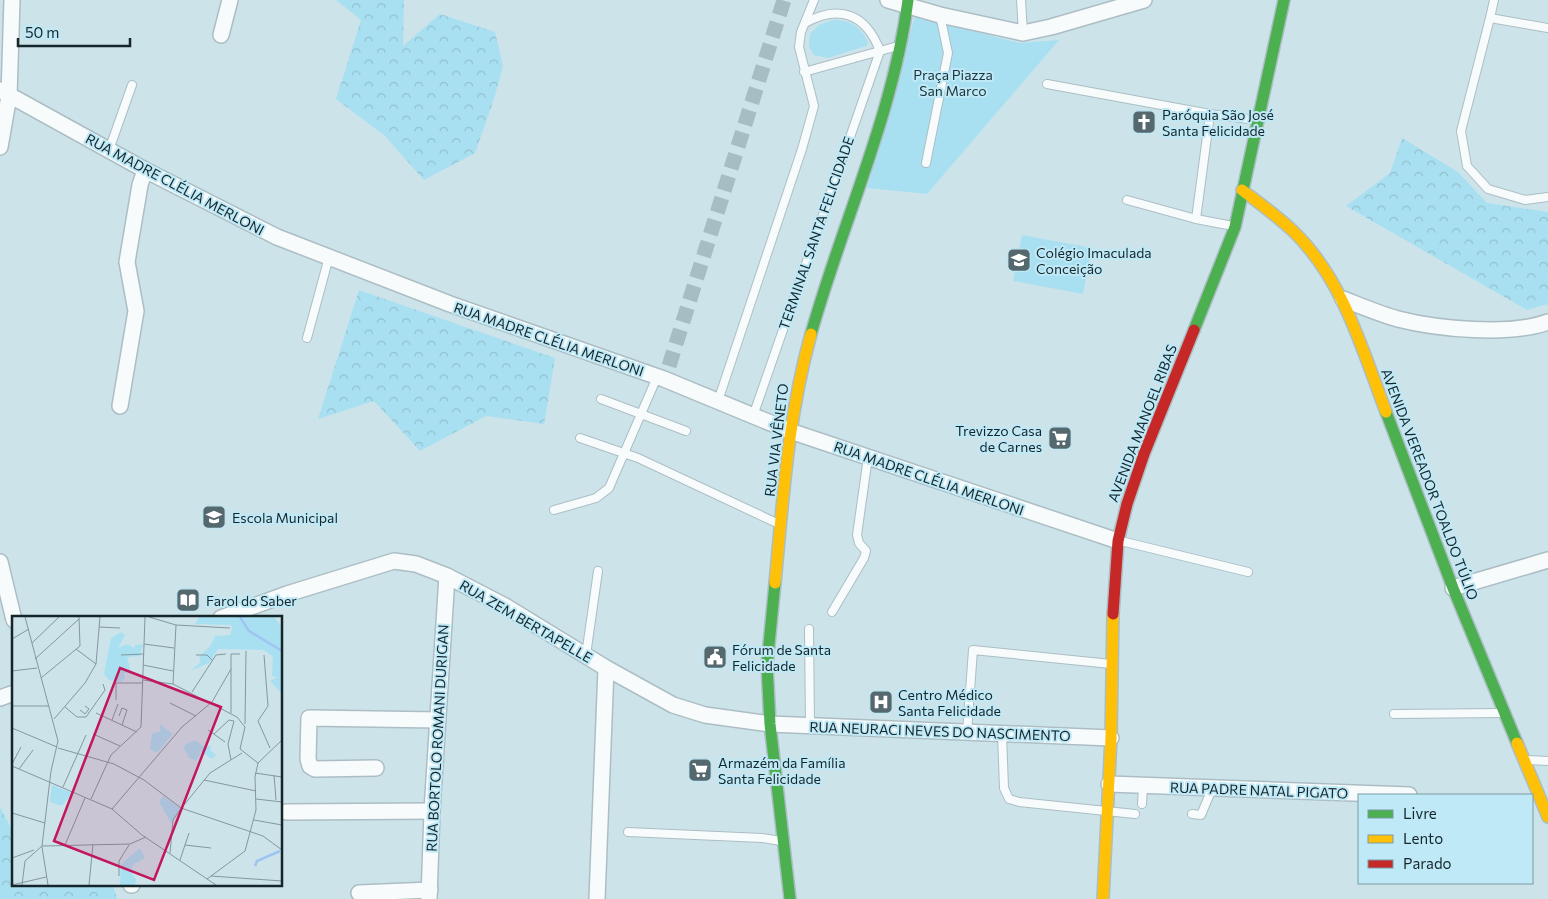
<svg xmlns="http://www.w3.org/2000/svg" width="1548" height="899" viewBox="0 0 1548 899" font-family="Commissioner,sans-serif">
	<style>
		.green { fill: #a9e0f1 }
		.forest { fill: url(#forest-crowns) }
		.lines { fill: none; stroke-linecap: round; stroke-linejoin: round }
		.street-tunnel { stroke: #a7bdc4; stroke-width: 15; stroke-dasharray: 15 8; stroke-linecap: butt }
		.lane-casing { stroke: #acbec4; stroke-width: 10 }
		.street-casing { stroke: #acbec4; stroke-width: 18 }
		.fast-casing { stroke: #acbec4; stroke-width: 14 }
		.slow-casing { stroke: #acbec4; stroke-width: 14 }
		.jam-casing { stroke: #acbec4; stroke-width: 14 }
		.lane { stroke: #f7fbfc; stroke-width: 8 }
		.street { stroke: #f7fbfc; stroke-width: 15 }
		.fast { stroke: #4caf50; stroke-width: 11 }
		.slow { stroke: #ffc107; stroke-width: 11 }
		.jam { stroke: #c62828; stroke-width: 11 }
		.labels { text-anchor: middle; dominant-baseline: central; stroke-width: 4; stroke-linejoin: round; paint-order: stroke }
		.park-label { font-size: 14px; fill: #1c333a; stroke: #bfe9f7 }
		.poi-label { font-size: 14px; fill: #15262b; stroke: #bfe9f7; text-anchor: start }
		.street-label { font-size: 14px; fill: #15262b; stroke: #bfe9f7 }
		.inset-river { fill: none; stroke: #9ec4f1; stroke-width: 2.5 }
		.inset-road { fill: none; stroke: #83979e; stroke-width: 1 }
		.view { fill: #c2185b; fill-opacity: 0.15; stroke: #c2185b; stroke-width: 2.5 }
		.inset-edge { fill: none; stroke: #15262b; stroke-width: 2.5 }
	</style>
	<defs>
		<pattern id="forest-crowns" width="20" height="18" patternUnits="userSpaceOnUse" patternTransform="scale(1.25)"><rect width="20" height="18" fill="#a9e0f1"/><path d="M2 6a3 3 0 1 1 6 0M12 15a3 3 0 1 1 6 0" fill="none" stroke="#91c0cf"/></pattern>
	</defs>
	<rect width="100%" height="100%" fill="#cce3ea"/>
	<!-- green -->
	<g class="green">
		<path d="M915,16l104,27 40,-3 -132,154 -60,-6z"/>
		<path d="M833,20c17,0 28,6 35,23l-2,3 -38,12 -14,-3 -5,-8 1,-13 9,-9z"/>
		<path d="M1022,235l70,13 -9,46 -70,-13z"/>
	</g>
	<!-- forest -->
	<g class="forest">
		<path d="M336,0h68l-1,46 37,-32 55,18 8,34 -9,33 -19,54 -51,27 -39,-44 -49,-37 25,-79z"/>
		<path d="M1402,138l56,34 29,31 61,9v92l-21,6 -181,-104 44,-33z"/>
		<path d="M359,290l196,68 -11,66 -58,-8 -66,35 -46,-50 -56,18z"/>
		<path d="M0,807l14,27v51h99l4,14h-117z"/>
	</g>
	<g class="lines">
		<!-- street-tunnel -->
		<path class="street-tunnel" d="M669,366l115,-366"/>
		<!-- lane casing -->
		<g class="lane-casing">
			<g id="lane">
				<path d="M1021,0l2,33"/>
				<path d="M1494,0l-4,18 58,10"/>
				<path d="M1490,18l-29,113 6,35 21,23 37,11 23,-3"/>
				<path d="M804,72l94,-26"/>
				<path d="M1047,84l163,30 46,6"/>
				<path d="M109,150l23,-65"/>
				<path d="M926,163l22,-110 -8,-38"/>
				<path d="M1127,200l69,19 37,7"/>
				<path d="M1196,219l14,-105"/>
				<path d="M307,338l22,-81"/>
				<path d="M601,399l85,32"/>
				<path d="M718,401l84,-252 12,-43 -15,-59 2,-15 13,-32"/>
				<path d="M753,416l127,-365c-14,-37 -40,-47 -75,-28"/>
				<path d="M580,438l58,20 141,66"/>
				<path d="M554,510l42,-12 13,-10 48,-111"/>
				<path d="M1121,541l127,31"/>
				<path d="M832,612l32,-54 2,-7 -7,-8 -2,-8 11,-78"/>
				<path d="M809,629l1,97"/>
				<path d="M586,655l12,-84"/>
				<path d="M1394,714l108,-1"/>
				<path d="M967,732l6,-82 138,14"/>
				<path d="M1002,734l2,54 5,11 10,3 116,12"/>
				<path d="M1528,760l20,1"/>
				<path d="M1142,804l1,-17"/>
				<path d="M1192,814l9,1 11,-26"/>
				<path d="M628,832l134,6 19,3"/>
			</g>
		</g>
		<!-- street casing -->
		<g class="street-casing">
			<g id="street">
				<path d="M888,0l52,15 83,18 28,-6 93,-27"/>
				<path d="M221,35l9,-35"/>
				<path d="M0,90l145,80 132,67 173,67 214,75 126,52 328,110"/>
				<path d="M0,147l9,-51 3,-96"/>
				<path d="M1343,299c18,7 37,15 55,20 39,10 112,17 150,3"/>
				<path d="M120,406l16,-95 -9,-49 13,-77 5,-15"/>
				<path d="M0,562l14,58"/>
				<path d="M1453,588l95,-28"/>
				<path d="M221,618l66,-24 107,-33 22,3 31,12 58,30 101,62 67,37 32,10 65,9 341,14"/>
				<path d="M0,698l14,-5"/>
				<path d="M376,768l-61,1 -5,-3 -2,-7 1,-41 129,2"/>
				<path d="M1109,784l300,11"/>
				<path d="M286,812l146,-1"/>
				<path d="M131,885h1"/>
				<path d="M359,893l71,-3"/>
				<path d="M429,899l3,-88 15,-235"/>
				<path d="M597,899l9,-231"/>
			</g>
		</g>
		<!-- fast casing -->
		<g class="fast-casing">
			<g id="fast">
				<path d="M1194,330l41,-103 49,-227"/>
				<path d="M811,334c31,-111 82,-218 97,-334"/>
				<path d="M1386,412l67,176 64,155"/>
				<path d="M775,583l-8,82 3,59 20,175"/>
			</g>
		</g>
		<!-- slow casing -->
		<g class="slow-casing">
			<g id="slow">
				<path d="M1242,190c17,13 35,26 51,41 50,48 69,118 93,181"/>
				<path d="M775,583c8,-84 13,-167 36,-249"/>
				<path d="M1517,743l31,74"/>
				<path d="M1103,899l8,-161 2,-124"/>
			</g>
		</g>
		<!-- jam casing -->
		<g class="jam-casing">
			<path id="jam" d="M1113,614l5,-73 9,-37 17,-50 50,-124"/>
		</g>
		<!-- lane -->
		<use href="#lane" class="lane"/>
		<!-- street -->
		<use href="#street" class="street"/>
		<!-- fast -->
		<use href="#fast" class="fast"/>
		<!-- slow -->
		<use href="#slow" class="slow"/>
		<!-- jam -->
		<use href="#jam" class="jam"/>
	</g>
	<!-- icons -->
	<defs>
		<g id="church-square" transform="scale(1.25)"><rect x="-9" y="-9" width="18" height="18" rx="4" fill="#55686e" stroke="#bfe9f7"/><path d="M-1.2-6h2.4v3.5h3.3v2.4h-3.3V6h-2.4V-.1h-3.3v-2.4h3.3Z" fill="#fff"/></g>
		<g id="school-square" transform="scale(1.25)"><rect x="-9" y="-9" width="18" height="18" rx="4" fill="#55686e" stroke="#bfe9f7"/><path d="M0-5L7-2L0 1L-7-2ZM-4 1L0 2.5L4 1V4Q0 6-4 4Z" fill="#fff"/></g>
		<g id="supermarket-square" transform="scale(1.25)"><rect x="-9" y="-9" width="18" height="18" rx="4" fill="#55686e" stroke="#bfe9f7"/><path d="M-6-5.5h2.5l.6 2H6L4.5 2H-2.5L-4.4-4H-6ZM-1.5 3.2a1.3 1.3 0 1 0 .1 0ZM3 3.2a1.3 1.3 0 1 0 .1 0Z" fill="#fff"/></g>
		<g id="library-square" transform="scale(1.25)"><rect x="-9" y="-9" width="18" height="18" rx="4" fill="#55686e" stroke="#bfe9f7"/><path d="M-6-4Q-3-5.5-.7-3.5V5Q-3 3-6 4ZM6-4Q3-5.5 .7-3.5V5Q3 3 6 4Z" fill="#fff"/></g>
		<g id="civic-square" transform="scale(1.25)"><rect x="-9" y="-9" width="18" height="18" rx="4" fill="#55686e" stroke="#bfe9f7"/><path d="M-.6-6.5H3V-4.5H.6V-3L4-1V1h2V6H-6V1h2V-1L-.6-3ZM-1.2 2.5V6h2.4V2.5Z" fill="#fff"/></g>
		<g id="hospital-square" transform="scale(1.25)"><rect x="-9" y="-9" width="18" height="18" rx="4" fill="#55686e" stroke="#bfe9f7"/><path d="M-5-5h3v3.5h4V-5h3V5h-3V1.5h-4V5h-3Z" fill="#fff"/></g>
	</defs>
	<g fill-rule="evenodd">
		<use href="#church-square" x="1144" y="122"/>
		<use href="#school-square" x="1019" y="260"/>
		<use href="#supermarket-square" x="1060" y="438"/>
		<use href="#school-square" x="214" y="517"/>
		<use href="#library-square" x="188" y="600"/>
		<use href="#civic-square" x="715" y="657"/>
		<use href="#hospital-square" x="881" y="702"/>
		<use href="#supermarket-square" x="700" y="770"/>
	</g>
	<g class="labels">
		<!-- park labels -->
		<g class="park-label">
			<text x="953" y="74">Praça Piazza<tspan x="953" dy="16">San Marco</tspan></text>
		</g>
		<!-- poi labels -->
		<g class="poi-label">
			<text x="1162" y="114">Paróquia São José<tspan x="1162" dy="16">Santa Felicidade</tspan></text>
			<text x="1036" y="252">Colégio Imaculada<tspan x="1036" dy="16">Conceição</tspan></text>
			<text x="1042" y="430" text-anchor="end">Trevizzo Casa<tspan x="1042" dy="16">de Carnes</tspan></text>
			<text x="232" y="517">Escola Municipal</text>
			<text x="206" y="600">Farol do Saber</text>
			<text x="732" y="649">Fórum de Santa<tspan x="732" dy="16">Felicidade</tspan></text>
			<text x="898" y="694">Centro Médico<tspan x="898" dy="16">Santa Felicidade</tspan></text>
			<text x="718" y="762">Armazém da Família<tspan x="718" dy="16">Santa Felicidade</tspan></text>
		</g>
		<!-- street labels -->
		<g class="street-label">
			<text transform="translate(175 184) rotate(28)">RUA MADRE CLÉLIA MERLONI</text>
			<text transform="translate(816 233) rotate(-71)">TERMINAL SANTA FELICIDADE</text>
			<text transform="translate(549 339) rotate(19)">RUA MADRE CLÉLIA MERLONI</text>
			<text transform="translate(1142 423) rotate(-69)">AVENIDA MANOEL RIBAS</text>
			<text transform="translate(776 440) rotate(-83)">RUA VIA VÊNETO</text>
			<text transform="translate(929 478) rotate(19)">RUA MADRE CLÉLIA MERLONI</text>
			<text transform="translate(1430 484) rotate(69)">AVENIDA VEREADOR TOALDO TÚLIO</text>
			<text transform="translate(526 621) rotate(30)">RUA ZEM BERTAPELLE</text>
			<text transform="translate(940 731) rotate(2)">RUA NEURACI NEVES DO NASCIMENTO</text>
			<text transform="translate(437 738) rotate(-87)">RUA BORTOLO ROMANI DURIGAN</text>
			<text transform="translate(1259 790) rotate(2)">RUA PADRE NATAL PIGATO</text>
		</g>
	</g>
	<!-- overview -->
	<g transform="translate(12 616)">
		<rect width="270" height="270" fill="#cce3ea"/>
		<path d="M151,180l17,12 -9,15 -12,-21z" fill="#a9e0f1"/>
		<path d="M187,1h75l8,10v67l-12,-13 7,-4 -5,-1 1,-19 -9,-7 -46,-1 -9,14 -19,8 11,-9 -2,-5 12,-12 4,-9 15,-1 2,-7 -1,-3 -36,-1zM109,16l4,3 -7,13 9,-4 7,4 1,-3 8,-1 -3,12 -13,1 4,15 -7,1 1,5 -4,4 -12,-2 -5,-6 7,-36zM148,108l13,10 -16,19 -7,-4 2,-15 8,-3zM183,124l8,6h8l-1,4 6,5 -4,4 -13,-9 1,5 -4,6 -7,-3 -6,-12zM128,232l5,10 -11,6 -4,7 6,8 -1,6h-15l1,-21z" fill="#a9e0f1"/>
		<path d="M40,169l20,8 -10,13 -12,-4z" fill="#a9e0f1"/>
		<path class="inset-river" d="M228,1l9,14 33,20M243,250l2,-5 23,-10"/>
		<path class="inset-road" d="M13,1l33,124 -7,30 -9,75M137,1l27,8 54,3M87,11l21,1M0,23l17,-10M20,27l27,-26M132,28l30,4M64,33l20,15M109,39l23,-1M184,39h11l5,5M252,39l4,51 -10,15 12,27M23,43l44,-40M131,49l30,6M0,55l25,-3M29,62l39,-32 -1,-29M131,64l30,4 64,33 8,10 -5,22 18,14M161,68l3,-59M180,76l24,-37 10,-1M104,84v-17h27M158,87l26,13M0,90h37M53,91l12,10h9l19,-27 -2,-6M68,94l5,4 4,-5 -4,-3M84,97l41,19M219,97v-59h9M107,100l3,-8 5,2 -5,15M42,103l31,-36 11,-19 4,-47M100,104l6,-16M233,108l1,-73M0,112l45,19M196,114l17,12M81,118l27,12M202,118l15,-14 5,1 -6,23 3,16M46,132l56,16 30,16 37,28 82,28 19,14M0,148l9,-17M0,150l100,43 30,26 74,50M7,153l14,-19M243,157l27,4M262,159l2,25M192,164l52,11M51,171l23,-52M79,183l20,-44 30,-28 4,-110M244,183l26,3M100,193l70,-82 30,-25 19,-33M0,197l33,10M242,204l28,5M53,229l20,-47M173,229l26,3M30,231l6,38M158,237l3,-33 6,-9 31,-38 32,-20M0,242l22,-8M168,244l9,-27M107,260v-15l10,-16M199,260l71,5M195,263l38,-28 11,-41 -1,-33 3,-14 24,-23M0,269l34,-8M10,269l3,-24 17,-15 88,-2 16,-7M77,269l4,-41"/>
		<path class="view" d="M108,52l101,39 -67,173 -100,-39z"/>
		<rect width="270" height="270" class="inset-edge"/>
	</g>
	<!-- legend -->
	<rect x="1358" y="794" width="175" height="90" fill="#bfe9f7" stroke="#7b9ba5"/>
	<rect x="1368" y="810" width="25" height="8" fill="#4caf50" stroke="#7b9ba5"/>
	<text x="1403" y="819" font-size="15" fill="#15262b">Livre</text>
	<rect x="1368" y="835" width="25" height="8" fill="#ffc107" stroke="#7b9ba5"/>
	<text x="1403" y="844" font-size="15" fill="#15262b">Lento</text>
	<rect x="1368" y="860" width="25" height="8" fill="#c62828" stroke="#7b9ba5"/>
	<text x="1403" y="869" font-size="15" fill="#15262b">Parado</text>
	<!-- scale -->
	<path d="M18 38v8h112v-8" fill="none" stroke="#15262b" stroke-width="2.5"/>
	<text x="25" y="38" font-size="15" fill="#15262b" stroke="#bfe9f7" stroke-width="4" paint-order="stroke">50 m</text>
</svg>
